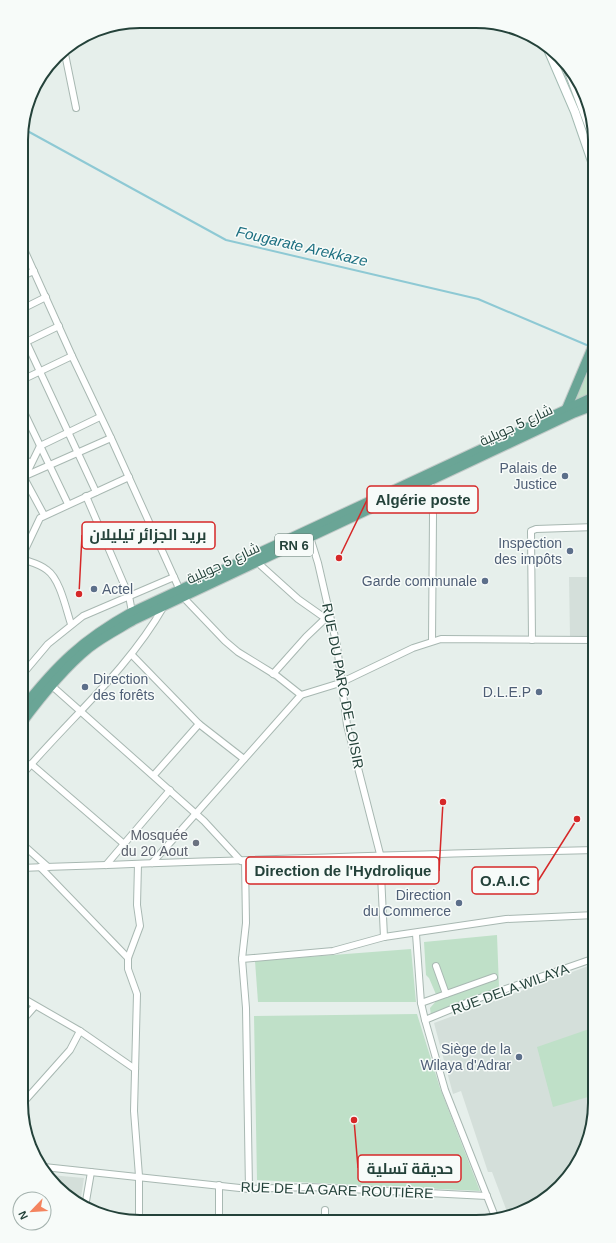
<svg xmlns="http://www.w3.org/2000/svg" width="616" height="1243" viewBox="0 0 616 1243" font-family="Arial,Cairo,sans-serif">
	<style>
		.built { fill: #d4dfda }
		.green { fill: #bfe0c8 }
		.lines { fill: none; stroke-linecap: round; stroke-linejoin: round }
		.stream { stroke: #8ec9d4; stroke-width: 2 }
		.minor-casing { stroke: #a8b8b2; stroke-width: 8 }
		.secondary-casing { stroke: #a4bbb3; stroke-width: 10 }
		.primary-casing { stroke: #c2cac8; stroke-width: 11 }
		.minor { stroke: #fff; stroke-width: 6 }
		.secondary { stroke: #fff; stroke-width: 8 }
		.primary { stroke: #6aa596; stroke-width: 9 }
		.service-dot { fill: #5c6f8a; stroke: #f7fbf9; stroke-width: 1.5 }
		.worship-dot { fill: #6b7280; stroke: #f7fbf9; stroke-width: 1.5 }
		.labels { text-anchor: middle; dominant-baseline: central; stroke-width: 3; stroke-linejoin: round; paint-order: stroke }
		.shield { fill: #f7fbf9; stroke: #637a73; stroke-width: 1 }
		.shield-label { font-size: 13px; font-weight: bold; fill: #24423a }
		.street-label { font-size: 14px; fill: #24423a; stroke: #f7fbf9 }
		.service-label { font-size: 14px; fill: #4e5e75; stroke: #f7fbf9; text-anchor: end }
		.worship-label { font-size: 14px; fill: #5b616d; stroke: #f7fbf9; text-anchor: end }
		.water-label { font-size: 15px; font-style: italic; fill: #1c6f80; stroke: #f7fbf9 }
		.rim { fill: none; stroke: #24423a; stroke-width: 2 }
		.leader { fill: none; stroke: #d62828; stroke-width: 1.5 }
		.callout-dot { fill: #d62828; stroke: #f7fbf9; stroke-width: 1.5 }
		.callout { fill: #f7fbf9; stroke: #d62828; stroke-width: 1.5 }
		.callout-label { font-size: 15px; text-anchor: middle; font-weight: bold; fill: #24423a }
	</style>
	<rect width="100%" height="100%" fill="#e6efeb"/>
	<!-- built -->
	<g class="built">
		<path d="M569,577h26v59l-25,1z"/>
		<path d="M591,965l4,25v121l-9,37 -16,28 -28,26 -33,15 -17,-45h-4l-27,-81 -8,3 -19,-71z"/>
		<path d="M50,1175l34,3 -4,26 -18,-11z"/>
	</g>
	<!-- green -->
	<g class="green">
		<path d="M595,358v33l-23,13z"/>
		<path d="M497,935l2,52 -68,29 -1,-8 8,-9 -9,-21 -3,-3 -2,-33z"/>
		<path d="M411,949l5,53h-158l-3,-41z"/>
		<path d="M417,1014l23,74 40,103 -223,-11 -3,-164z"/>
		<path d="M595,1027v68l-42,12 -16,-60z"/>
	</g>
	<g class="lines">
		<!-- stream -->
		<path class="stream" d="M22,128l204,112 252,59 111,47"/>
		<!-- minor casing -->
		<g class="minor-casing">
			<g id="minor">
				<path d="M64,49l12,59"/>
				<path d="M22,245l50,111"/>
				<path d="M22,276l12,-5"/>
				<path d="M22,309l24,-12"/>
				<path d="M22,333l74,159"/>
				<path d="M22,344l37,-18"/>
				<path d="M22,380l50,-24 39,82 72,159 42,44 13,11 39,24 24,19"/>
				<path d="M22,408l46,96"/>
				<path d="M22,458l9,5"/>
				<path d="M25,476l86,-38"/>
				<path d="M24,478l20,37"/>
				<path d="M430,481l3,34 -1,126"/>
				<path d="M22,483l18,-37 60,-29"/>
				<path d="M86,496l43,100 3,16"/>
				<path d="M309,534l9,29 19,83 10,79 33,129 4,83"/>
				<path d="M22,556l18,-38 89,-41"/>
				<path d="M22,559c8,3 18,5 25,11 13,9 19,39 24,54"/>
				<path d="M257,562l41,37 27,19"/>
				<path d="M532,640l-1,-109 5,-2 59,-2"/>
				<path d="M132,655l67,69 -45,51"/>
				<path d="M273,674l33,-37 22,-21"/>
				<path d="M21,676l27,-32 35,-28 91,-39"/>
				<path d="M52,686l152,135 37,40"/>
				<path d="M199,724l45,35"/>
				<path d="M31,764l93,80"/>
				<path d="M21,776c48,-57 106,-105 143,-170"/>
				<path d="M21,843l27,24"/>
				<path d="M245,861l1,62 -4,36 4,49 3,181"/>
				<path d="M152,863l149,-168 39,-12 73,-35 28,-9 154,1"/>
				<path d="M138,864l-1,41 3,21 -12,32v11l9,25 -3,117 5,65v45"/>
				<path d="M106,865l64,-75"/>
				<path d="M40,867l88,91"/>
				<path d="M21,868c191,-7 382,-14 574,-18"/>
				<path d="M416,934l5,69 4,17 20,70 51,129"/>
				<path d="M242,959l91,-8 51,-14 122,-18 89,-4"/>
				<path d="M436,966l10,28"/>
				<path d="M21,997l59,34 55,38"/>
				<path d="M421,1003l73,-26"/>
				<path d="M425,1020l46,-19 124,-43"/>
				<path d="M21,1022l14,-16"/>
				<path d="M21,1105l49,-55 10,-19"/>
				<path d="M44,1167l205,22 61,-2 177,9"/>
				<path d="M85,1207l6,-35"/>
				<path d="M219,1221v-36"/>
				<path d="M325,1222v-12"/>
			</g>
		</g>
		<!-- secondary casing -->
		<g class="secondary-casing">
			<g id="secondary">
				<path d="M547,47l28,65 20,58"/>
				<path d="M569,72l26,69"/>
			</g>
		</g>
		<!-- primary casing -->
		<g class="primary-casing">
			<g id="primary">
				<path d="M566,410l29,-69"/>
				<path d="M21,710c36,-46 61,-70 111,-98l463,-216"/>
				<path d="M21,724c20,-27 42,-55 68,-76 14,-11 30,-19 45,-28l440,-207 21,-8"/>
			</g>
		</g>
		<!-- minor -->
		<use href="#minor" class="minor"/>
		<!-- secondary -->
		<use href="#secondary" class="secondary"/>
		<!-- primary -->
		<use href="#primary" class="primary"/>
	</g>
	<!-- markers -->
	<g class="service-dot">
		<circle cx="565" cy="476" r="4"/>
		<circle cx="570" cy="551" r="4"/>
		<circle cx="485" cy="581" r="4"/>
		<circle cx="94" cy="589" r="4"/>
		<circle cx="85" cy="687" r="4"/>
		<circle cx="539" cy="692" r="4"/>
		<circle cx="459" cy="903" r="4"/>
		<circle cx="519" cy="1057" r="4"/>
	</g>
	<circle class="worship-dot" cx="196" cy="843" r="4"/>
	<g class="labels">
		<!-- shield labels -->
		<rect class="shield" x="275" y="534" width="38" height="22" rx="3"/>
		<g class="shield-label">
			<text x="294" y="545">RN 6</text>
		</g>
		<!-- street labels -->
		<g class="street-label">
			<text transform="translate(516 425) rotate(-25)">شارع 5 جويلية</text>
			<text transform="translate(223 563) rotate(-25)">شارع 5 جويلية</text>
			<text transform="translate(343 686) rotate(79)">RUE DU PARC DE LOISIR</text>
			<text transform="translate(510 989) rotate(-20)">RUE DELA WILAYA</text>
			<text transform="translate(337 1190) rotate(2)">RUE DE LA GARE ROUTIÈRE</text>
		</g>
		<!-- service labels -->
		<g class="service-label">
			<text x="557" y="468">Palais de<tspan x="557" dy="16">Justice</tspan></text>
			<text x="562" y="543">Inspection<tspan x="562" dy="16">des impôts</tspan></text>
			<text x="477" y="581">Garde communale</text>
			<text x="102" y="589" text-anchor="start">Actel</text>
			<text x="93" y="679" text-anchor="start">Direction<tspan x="93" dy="16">des forêts</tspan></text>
			<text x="531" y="692">D.L.E.P</text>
			<text x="451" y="895">Direction<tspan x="451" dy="16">du Commerce</tspan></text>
			<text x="511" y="1049">Siège de la<tspan x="511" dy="16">Wilaya d'Adrar</tspan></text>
		</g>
		<!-- worship labels -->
		<g class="worship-label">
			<text x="188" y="835">Mosquée<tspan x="188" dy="16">du 20 Aout</tspan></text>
		</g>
		<!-- water labels -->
		<g class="water-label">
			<text transform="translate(302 246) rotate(13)">Fougarate Arekkaze</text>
		</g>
	</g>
	<!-- crop -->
	<path d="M0 0H616V1243H0ZM140 28H476A112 112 0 0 1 588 140V1103A112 112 0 0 1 476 1215H140A112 112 0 0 1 28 1103V140A112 112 0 0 1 140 28Z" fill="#f7fbf9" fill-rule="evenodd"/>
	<path class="rim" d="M140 28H476A112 112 0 0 1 588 140V1103A112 112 0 0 1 476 1215H140A112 112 0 0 1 28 1103V140A112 112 0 0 1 140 28Z"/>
	<!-- callouts -->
	<path class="leader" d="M339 558L367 500M79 594L82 535M443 802L439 871M577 819L538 881M354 1120L358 1168"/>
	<g class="callout-dot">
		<circle cx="339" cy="558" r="4"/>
		<circle cx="79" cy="594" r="4"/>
		<circle cx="443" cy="802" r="4"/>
		<circle cx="577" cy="819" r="4"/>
		<circle cx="354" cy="1120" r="4"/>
	</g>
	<g class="callout">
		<rect x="367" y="486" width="111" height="27" rx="4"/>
		<rect x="82" y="522" width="133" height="27" rx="4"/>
		<rect x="246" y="857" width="193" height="27" rx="4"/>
		<rect x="472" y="867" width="66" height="27" rx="4"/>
		<rect x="358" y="1155" width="103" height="27" rx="4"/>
	</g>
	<g class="callout-label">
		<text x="423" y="505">Algérie poste</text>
		<text x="148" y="540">بريد الجزائر تيليلان</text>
		<text x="343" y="876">Direction de l'Hydrolique</text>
		<text x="505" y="886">O.A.I.C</text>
		<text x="410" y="1174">حديقة تسلية</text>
	</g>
	<!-- north arrow -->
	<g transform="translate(32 1211) rotate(245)"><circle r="19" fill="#f7fbf9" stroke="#a3b1ad"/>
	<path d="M0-3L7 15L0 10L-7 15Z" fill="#f4845f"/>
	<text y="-6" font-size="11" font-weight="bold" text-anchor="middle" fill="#24423a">N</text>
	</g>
</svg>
